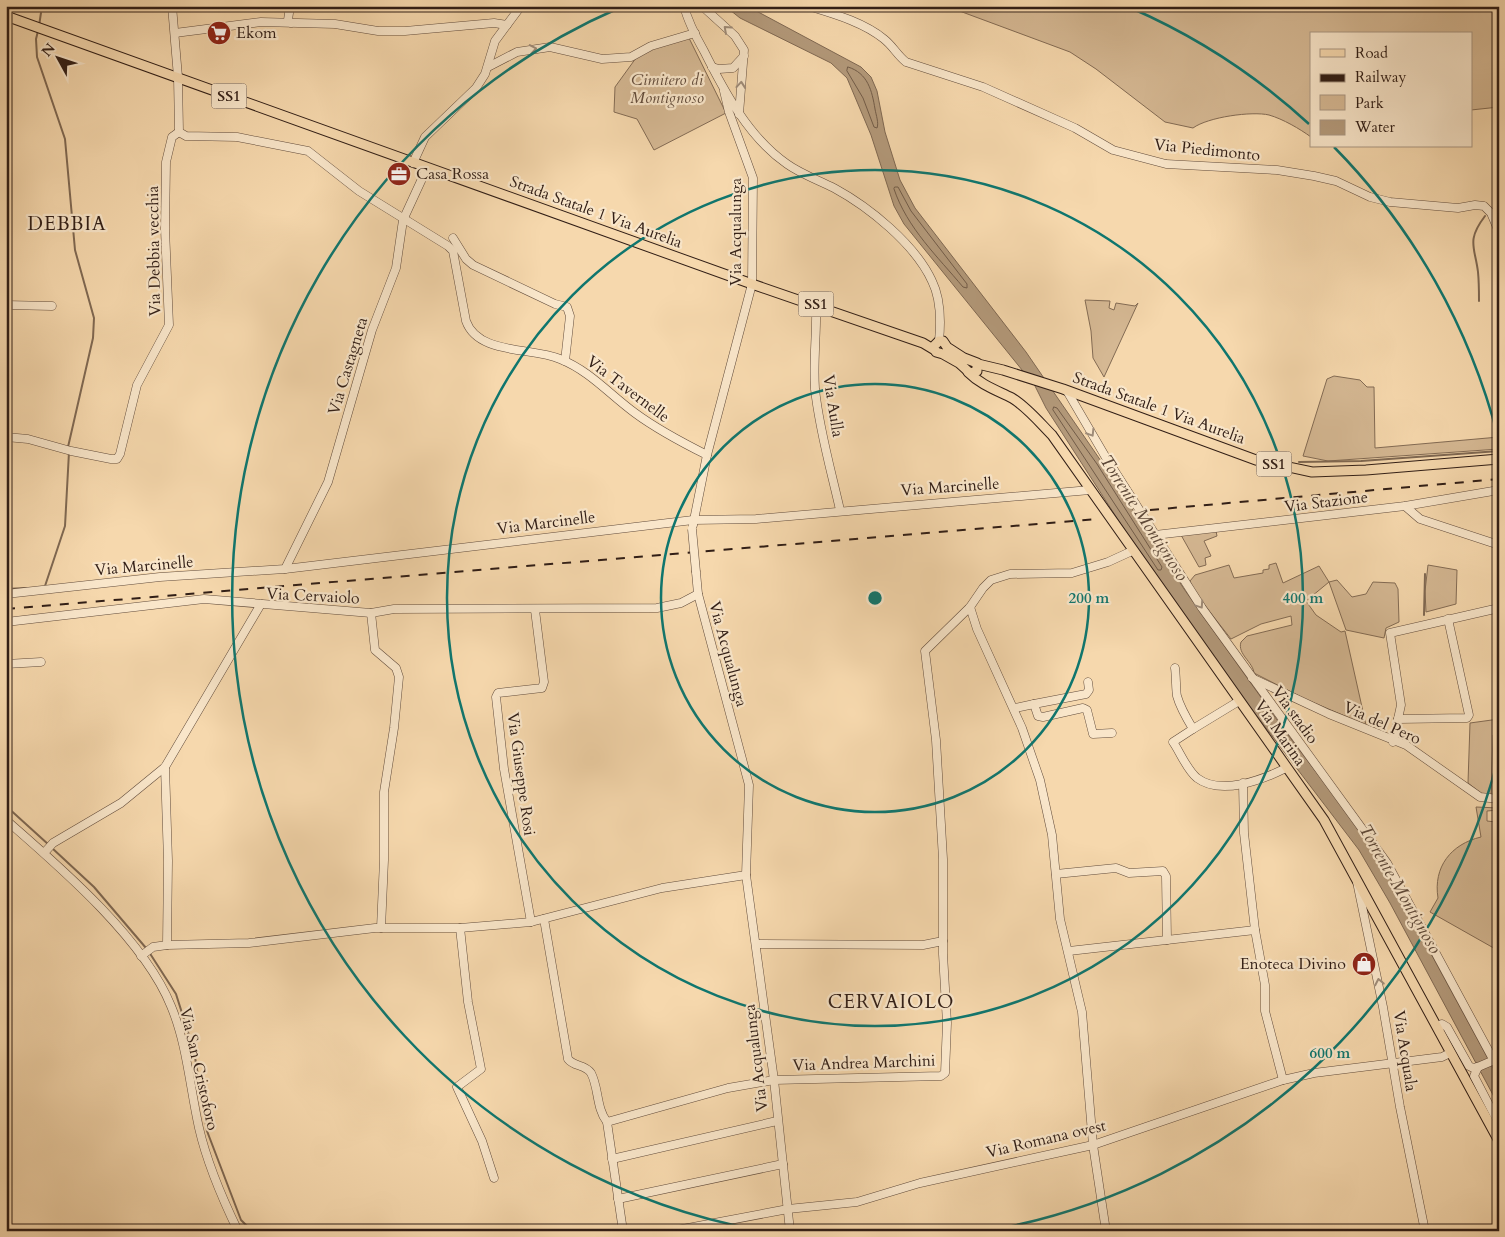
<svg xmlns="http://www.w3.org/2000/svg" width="1505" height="1237" viewBox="0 0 1505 1237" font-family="Cardo,serif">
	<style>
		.green { fill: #d5b893; stroke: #836b54 }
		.water { fill: #b3997a; stroke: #7f6852 }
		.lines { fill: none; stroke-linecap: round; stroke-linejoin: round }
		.shore { stroke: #725c48; stroke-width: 1 }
		.stream { stroke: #7f6852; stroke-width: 2 }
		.minor-casing { stroke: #624c3c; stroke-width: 9 }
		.major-casing { stroke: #311e16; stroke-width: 11 }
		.minor { stroke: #f9e6ca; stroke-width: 8 }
		.major { stroke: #f6d8ad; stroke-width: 9 }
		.rail { stroke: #311e16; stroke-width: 2; stroke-dasharray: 9 9; stroke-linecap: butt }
		.minor-bridge-casing { stroke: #624c3c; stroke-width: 9; stroke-linecap: butt }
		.minor-bridge { stroke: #f9e6ca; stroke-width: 8 }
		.oneway { stroke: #9f8c79 }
		.ring { fill: none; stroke: #0f766e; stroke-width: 2.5 }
		.labels { text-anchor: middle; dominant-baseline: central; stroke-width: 4.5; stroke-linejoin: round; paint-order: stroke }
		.shield { fill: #f9e6ca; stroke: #6d5a4c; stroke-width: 1 }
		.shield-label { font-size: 15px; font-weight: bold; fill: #311e16 }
		.poi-label { font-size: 16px; fill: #311e16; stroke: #f9e6ca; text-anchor: start }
		.park-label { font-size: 16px; font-style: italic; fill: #624c3c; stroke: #f9e6ca }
		.street-label { font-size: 16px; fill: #311e16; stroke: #f9e6ca }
		.water-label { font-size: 18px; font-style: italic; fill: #5e4939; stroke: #f9e6ca }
		.quarter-label { font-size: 19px; letter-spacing: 1px; fill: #311e16; stroke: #f9e6ca }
		.centre { fill: #0f766e; stroke: #f9e6ca; stroke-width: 2.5 }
		.ring-label { font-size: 15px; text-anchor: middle; font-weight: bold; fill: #0f766e; stroke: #f9e6ca; stroke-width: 4.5; stroke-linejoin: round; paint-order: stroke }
	</style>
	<rect width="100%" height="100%" fill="#f6d8ad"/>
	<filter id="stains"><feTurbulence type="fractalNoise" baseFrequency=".004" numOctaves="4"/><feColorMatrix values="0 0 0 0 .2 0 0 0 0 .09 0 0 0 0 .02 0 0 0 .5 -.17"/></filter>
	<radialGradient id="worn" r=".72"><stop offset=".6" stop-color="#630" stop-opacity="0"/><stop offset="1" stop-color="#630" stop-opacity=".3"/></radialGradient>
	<!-- green -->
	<g class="green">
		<path d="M946,6h553v101l-28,3v-76h-160v103c-11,-8 -28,-18 -42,-22 -17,-4 -61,2 -76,13l-28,-6 -69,-53 -26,-17z"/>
		<path d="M689,38l37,75 -72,37 -17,-31 -23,-7 1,-25 21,-29 20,-12z"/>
		<path d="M1085,300l25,1 -1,7 5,2 2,-7 19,3 3,-3 -34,74 -11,-19 -2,-27z"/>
		<path d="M1334,376l26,4 7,7h7l1,61 124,-11v12l-171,12 -25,-5 24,-77z"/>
		<path d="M1216,531l1,5 -13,5 7,15 -6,2 1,7 -7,2 -18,-32z"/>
		<path d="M1276,563l7,20 36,-17 10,16 8,-2 15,17 14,-3 7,-12 22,1 3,6 1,33 -13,6 -2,10 -38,-8 -17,-48 -23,19 10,14 25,17 4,-1 21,94 -61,-26 -51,-26c-1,-11 -17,-19 -13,-31l6,-6 45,-11 -1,-9 -30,8 -30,15 -36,-46 -5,-12 5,-6 34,-10 5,13 29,-5v-3l6,-1v-4z"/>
		<path d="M1428,565l29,5 -1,34 -30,8 -1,-21z"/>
		<path d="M1499,719v16h-6l-2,60 -9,-1 -14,-11 2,-60z"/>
		<path d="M1476,807l23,1v2l-12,1v10l9,1v-3h3v132l-69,-39 8,-14c-5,-31 13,-54 43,-61z"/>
	</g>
	<!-- water -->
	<path class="water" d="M725,6h22l114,61 10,10 6,14 8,41 15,48 15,28 111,144 75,109 83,128 98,138 91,120 126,232v27l-109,-203 -31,-53 -109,-143 -115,-161 -89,-138 -11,-22 -131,-162 -10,-18 -23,-71 -24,-57 -16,-15 -91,-45z"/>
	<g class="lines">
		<!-- shore -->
		<g class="shore">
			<path d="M848,67c20,6 24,24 27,42 1,6 4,14 2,19l-3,-1 -11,-29 -16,-27z"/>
			<path d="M895,187h3l13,24 56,73v4l-4,-1c-25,-30 -56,-59 -69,-98z"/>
			<path d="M1054,407l3,1 40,56 65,103 -1,3h-3l-105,-160z"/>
		</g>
		<!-- stream -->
		<g class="stream">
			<path d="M39,26l3,-20"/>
			<path d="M38,31l-2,8 1,18 28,82 10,111 19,68 -1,20 -25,109"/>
			<path d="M1479,301c0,-10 0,-19 -1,-29 -3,-25 -12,-31 7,-56"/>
			<path d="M1299,462l62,-1 138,-10"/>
			<path d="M45,586l20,-60 4,-74"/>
			<path d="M6,589l20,-1"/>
			<path d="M1424,615l1,-41"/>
			<path d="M6,806l43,39"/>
			<path d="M52,848l42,39 52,61"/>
			<path d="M149,952l27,42 18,57 13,80 34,89 11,11"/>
		</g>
		<!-- minor casing -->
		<g class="minor-casing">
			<g id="minor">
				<path d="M172,6l6,71 1,55 7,4 51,1 71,14 51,40 89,55 5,5 13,70c12,34 66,26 94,38 30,12 49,35 75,54 23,17 46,29 72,42"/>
				<path d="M290,6l-2,14 3,3"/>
				<path d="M684,6c4,16 12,31 20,45 20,40 45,87 83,113 14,10 31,16 47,24 35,19 81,56 98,93 9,18 9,40 7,60"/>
				<path d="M702,6l33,30 9,14 -5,64"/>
				<path d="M808,6c26,8 55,16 76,33 9,7 13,16 22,23l77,25 92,41 38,22 53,14 111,6 37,6 22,5 34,16 20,5 68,6 17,-3 9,1 7,7 8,19"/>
				<path d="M175,33l86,-11 74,2 43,7h27l89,-8 13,2"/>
				<path d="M488,67l29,-15 33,-5 52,12 29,-2 20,-11 44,-13"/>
				<path d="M712,67l7,2 14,-1 11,-12"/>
				<path d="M413,163l12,-26 51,-49 9,-14 10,-33 26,-35"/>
				<path d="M453,238l13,21 7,6 82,39 12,3 3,9 -5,45"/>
				<path d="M816,304c1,29 -3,56 -1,85 4,40 16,81 25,121"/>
				<path d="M6,305l46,1"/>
				<path d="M1067,391l38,65 97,152 185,255 106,196"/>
				<path d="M6,437l22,2 43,12 40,8h6l3,-5 17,-69 32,-60 -4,-96 1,-67 6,-25 7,-5"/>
				<path d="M1405,506l15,13 79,26"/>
				<path d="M693,525l14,-70 45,-171 1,-106 -24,-66 -5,-21"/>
				<path d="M1155,535l250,-29 94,-16"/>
				<path d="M285,569l43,-87 44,-152 24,-62 7,-48 24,-52"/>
				<path d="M696,572l2,22 51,191 -3,90 28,205 16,151"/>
				<path d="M6,594l154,-17 125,-8 408,-49 63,-1 334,-29"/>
				<path d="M970,607l7,22 45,99 18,52 12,55 8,84 22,93 11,133 13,86"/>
				<path d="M371,613l4,37 21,18 3,9 -5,51 -10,64v68l-3,68"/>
				<path d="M6,622l198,-23 167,14 23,-4 263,-1 24,-5 17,-9"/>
				<path d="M6,664l35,-2"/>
				<path d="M1175,668c1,6 1,25 2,28 3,11 10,23 16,33l-20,13c7,10 14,28 24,36 24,18 65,2 89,-10"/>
				<path d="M1252,678l77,36 77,31 74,52 19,2"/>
				<path d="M1034,704l52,-10 3,-4 -1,-8"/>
				<path d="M1015,708l19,-4 4,12 5,1 40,-9 4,2 6,24 19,-1"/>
				<path d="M1398,719l69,-1 2,-3 -21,-96"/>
				<path d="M1193,729l46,-28"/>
				<path d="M1393,742l8,-37 -11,-72 109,-25"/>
				<path d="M165,767l3,94 -1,84"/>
				<path d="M1243,783l1,50 11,97 10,55v26l18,69"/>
				<path d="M6,820c54,47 138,119 165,186 16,38 19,82 28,122 8,35 23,70 39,103"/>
				<path d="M44,853l9,-10 68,-40 44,-36 96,-163"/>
				<path d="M1056,874l60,-6 13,5 34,-2 3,5 1,64"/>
				<path d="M1357,882l26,125 17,100 25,124"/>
				<path d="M544,919l24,140c6,8 17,5 23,14 8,15 5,35 16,49l16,109"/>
				<path d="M531,922l-27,-153 -8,-72 2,-4 44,-5 2,-6 -9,-72"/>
				<path d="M460,928l8,74 13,67 -24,18 25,54 12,37"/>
				<path d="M756,944l167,1 20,-4"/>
				<path d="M1069,951l186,-21"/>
				<path d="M141,956l12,-9 14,-2 82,-2 126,-15h85l71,-6 131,-34 84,-13"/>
				<path d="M1437,1026l5,-2 5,3 22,39 4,2 5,-1"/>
				<path d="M1478,1067l-4,9 25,48"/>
				<path d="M1478,1067l21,-9"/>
				<path d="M607,1122l121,-34 46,-8 167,-4 4,-3 2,-50 -4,-69v-95l-7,-119 -11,-89 45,-44 13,-19 8,-8 19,-6 62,-1 36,-11 24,-11"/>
				<path d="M612,1159l165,-38"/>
				<path d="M618,1199l165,-35"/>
				<path d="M346,1231h22"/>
				<path d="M672,1231l116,-22 69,-7 63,-19 173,-38 190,-65 31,-7 128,-16 8,-4"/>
			</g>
		</g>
		<!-- major casing -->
		<g class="major-casing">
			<g id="major">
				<path d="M6,16l746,268 171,59 10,6"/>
				<path d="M939,341h4l4,6 17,11 13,5v8l-7,2 -11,-10 -16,-9 -7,-2 -3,-5z"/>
				<path d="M978,364l25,6 60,19 193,71 56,12 54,-2 133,-11"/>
				<path d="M968,372c13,13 28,18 44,26 15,9 28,25 40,37l272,385 175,321"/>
			</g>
		</g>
		<!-- minor -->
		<use href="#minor" class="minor"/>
		<!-- major -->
		<use href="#major" class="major"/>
		<!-- rail -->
		<g class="rail">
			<path d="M1150,510l349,-31"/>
			<path d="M6,609l1091,-90"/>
		</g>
		<!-- minor-bridge casing -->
		<g class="minor-bridge-casing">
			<path id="minor-bridge" d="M692,529l4,43"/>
		</g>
		<!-- minor-bridge -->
		<use href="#minor-bridge" class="minor-bridge"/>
	</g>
	<!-- one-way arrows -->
	<defs><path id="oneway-chevron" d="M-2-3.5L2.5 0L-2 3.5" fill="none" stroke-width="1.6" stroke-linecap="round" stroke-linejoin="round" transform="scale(1.25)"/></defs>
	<g class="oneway">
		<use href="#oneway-chevron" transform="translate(727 29) rotate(-138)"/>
		<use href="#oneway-chevron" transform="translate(533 49) rotate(-10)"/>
		<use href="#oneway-chevron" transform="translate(741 85) rotate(-85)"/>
		<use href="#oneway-chevron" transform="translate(1091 433) rotate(58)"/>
		<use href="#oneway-chevron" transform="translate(1200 605) rotate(56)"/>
		<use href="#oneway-chevron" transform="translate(1379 982) rotate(-101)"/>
	</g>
	<!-- distance rings -->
	<g class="ring">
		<circle cx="875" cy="598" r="214"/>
		<circle cx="875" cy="598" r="428"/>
		<path d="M1498 759A643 643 0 0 1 992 1230M758 1230A643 643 0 0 1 619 8M1131 8A643 643 0 0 1 1309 124M1334 147A643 643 0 0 1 1498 437"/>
	</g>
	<!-- icons -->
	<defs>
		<g id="supermarket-disc" transform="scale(1.25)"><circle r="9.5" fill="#8f2418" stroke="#f9e6ca"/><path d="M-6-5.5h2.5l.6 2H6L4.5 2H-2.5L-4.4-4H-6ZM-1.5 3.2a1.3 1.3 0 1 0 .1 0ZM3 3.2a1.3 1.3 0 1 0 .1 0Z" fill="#fff"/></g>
		<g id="office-disc" transform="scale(1.25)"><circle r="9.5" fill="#8f2418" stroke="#f9e6ca"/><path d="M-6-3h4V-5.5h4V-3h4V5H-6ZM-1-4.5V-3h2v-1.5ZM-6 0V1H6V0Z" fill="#fff"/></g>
		<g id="shop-disc" transform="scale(1.25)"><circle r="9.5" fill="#8f2418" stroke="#f9e6ca"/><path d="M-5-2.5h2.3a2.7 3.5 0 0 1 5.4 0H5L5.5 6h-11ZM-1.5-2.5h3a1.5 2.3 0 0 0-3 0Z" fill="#fff"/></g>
	</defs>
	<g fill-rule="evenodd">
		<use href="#supermarket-disc" x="219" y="33"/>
		<use href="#office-disc" x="399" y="174"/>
		<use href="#shop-disc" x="1364" y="964"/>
	</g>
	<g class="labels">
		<!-- shield labels -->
		<g class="shield">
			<rect x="211.5" y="83.5" width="35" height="25" rx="4"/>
			<rect x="798.5" y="291.5" width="35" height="25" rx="4"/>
			<rect x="1256.5" y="451.5" width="35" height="25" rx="4"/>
		</g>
		<g class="shield-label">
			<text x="229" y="96">SS1</text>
			<text x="816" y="304">SS1</text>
			<text x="1274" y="464">SS1</text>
		</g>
		<!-- poi labels -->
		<g class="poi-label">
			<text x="236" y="33">Ekom</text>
			<text x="416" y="174">Casa Rossa</text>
			<text x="1346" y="964" text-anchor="end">Enoteca Divino</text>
		</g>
		<!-- park labels -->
		<g class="park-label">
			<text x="667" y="80">Cimitero di<tspan x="667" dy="18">Montignoso</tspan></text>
		</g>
		<!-- street labels -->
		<g class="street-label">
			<text transform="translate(1207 150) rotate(6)">Via Piedimonto</text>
			<text transform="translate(596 212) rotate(20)">Strada Statale 1 Via Aurelia</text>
			<text transform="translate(736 232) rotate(-90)">Via Acqualunga</text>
			<text transform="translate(154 251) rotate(-91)">Via Debbia vecchia</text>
			<text transform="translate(348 366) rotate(-73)">Via Castagneta</text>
			<text transform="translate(628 389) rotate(37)">Via Tavernelle</text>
			<text transform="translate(833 406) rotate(81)">Via Aulla</text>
			<text transform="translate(1159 408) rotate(20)">Strada Statale 1 Via Aurelia</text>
			<text transform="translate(950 487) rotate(-4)">Via Marcinelle</text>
			<text transform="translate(1326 502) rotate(-7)">Via Stazione</text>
			<text transform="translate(546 523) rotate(-7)">Via Marcinelle</text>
			<text transform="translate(144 566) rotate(-5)">Via Marcinelle</text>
			<text transform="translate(313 596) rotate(3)">Via Cervaiolo</text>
			<text transform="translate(728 654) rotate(75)">Via Acqualunga</text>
			<text transform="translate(1295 715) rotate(54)">Via stadio</text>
			<text transform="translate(1382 723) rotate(24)">Via del Pero</text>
			<text transform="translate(1280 733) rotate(55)">Via Marina</text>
			<text transform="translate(521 774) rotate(82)">Via Giuseppe Rosi</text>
			<text transform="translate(1405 1051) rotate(81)">Via Acquala</text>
			<text transform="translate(756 1058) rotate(-97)">Via Acqualunga</text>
			<text transform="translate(864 1063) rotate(-2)">Via Andrea Marchini</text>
			<text transform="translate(199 1069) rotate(77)">Via San Cristoforo</text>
			<text transform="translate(1046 1139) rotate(-13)">Via Romana ovest</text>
		</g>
		<!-- water labels -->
		<g class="water-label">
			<text transform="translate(1144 518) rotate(57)">Torrente Montignoso</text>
			<text transform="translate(1400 889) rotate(60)">Torrente Montignoso</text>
		</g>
		<!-- quarter labels -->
		<g class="quarter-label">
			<text x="67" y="224">DEBBIA</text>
			<text x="891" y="1002">CERVAIOLO</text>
		</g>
	</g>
	<circle cx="875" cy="598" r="8" class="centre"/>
	<g class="ring-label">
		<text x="1089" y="603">200 m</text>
		<text x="1303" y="603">400 m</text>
		<text x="1330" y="1058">600 m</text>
	</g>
	<!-- margin -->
	<rect width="1505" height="1237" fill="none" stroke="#f6d8ad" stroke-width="25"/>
	<rect x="8" y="8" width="1490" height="1222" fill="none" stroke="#311e16" stroke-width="2.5"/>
	<rect x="12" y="12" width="1480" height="1212" fill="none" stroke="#311e16"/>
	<!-- legend -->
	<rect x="1310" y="32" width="162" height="115" fill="#f9e6ca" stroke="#a99682"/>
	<rect x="1320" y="49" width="25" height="8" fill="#f6d8ad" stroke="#a99682"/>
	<text x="1355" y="58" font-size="15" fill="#311e16">Road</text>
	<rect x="1320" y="74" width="25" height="8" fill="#311e16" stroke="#a99682"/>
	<text x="1355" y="82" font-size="15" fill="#311e16">Railway</text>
	<rect x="1320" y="95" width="25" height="15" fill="#d5b893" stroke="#a99682"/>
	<text x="1355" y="108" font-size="15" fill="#311e16">Park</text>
	<rect x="1320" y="120" width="25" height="15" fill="#b3997a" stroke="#a99682"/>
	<text x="1355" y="132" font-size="15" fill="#311e16">Water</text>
	<!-- north arrow -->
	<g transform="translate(58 58) rotate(310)" stroke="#f9e6ca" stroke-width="4" paint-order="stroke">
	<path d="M0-4L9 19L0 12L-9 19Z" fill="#311e16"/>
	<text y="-8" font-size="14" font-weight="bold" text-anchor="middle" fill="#311e16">N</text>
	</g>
	<rect width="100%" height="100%" filter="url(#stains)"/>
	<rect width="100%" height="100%" fill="url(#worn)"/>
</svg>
